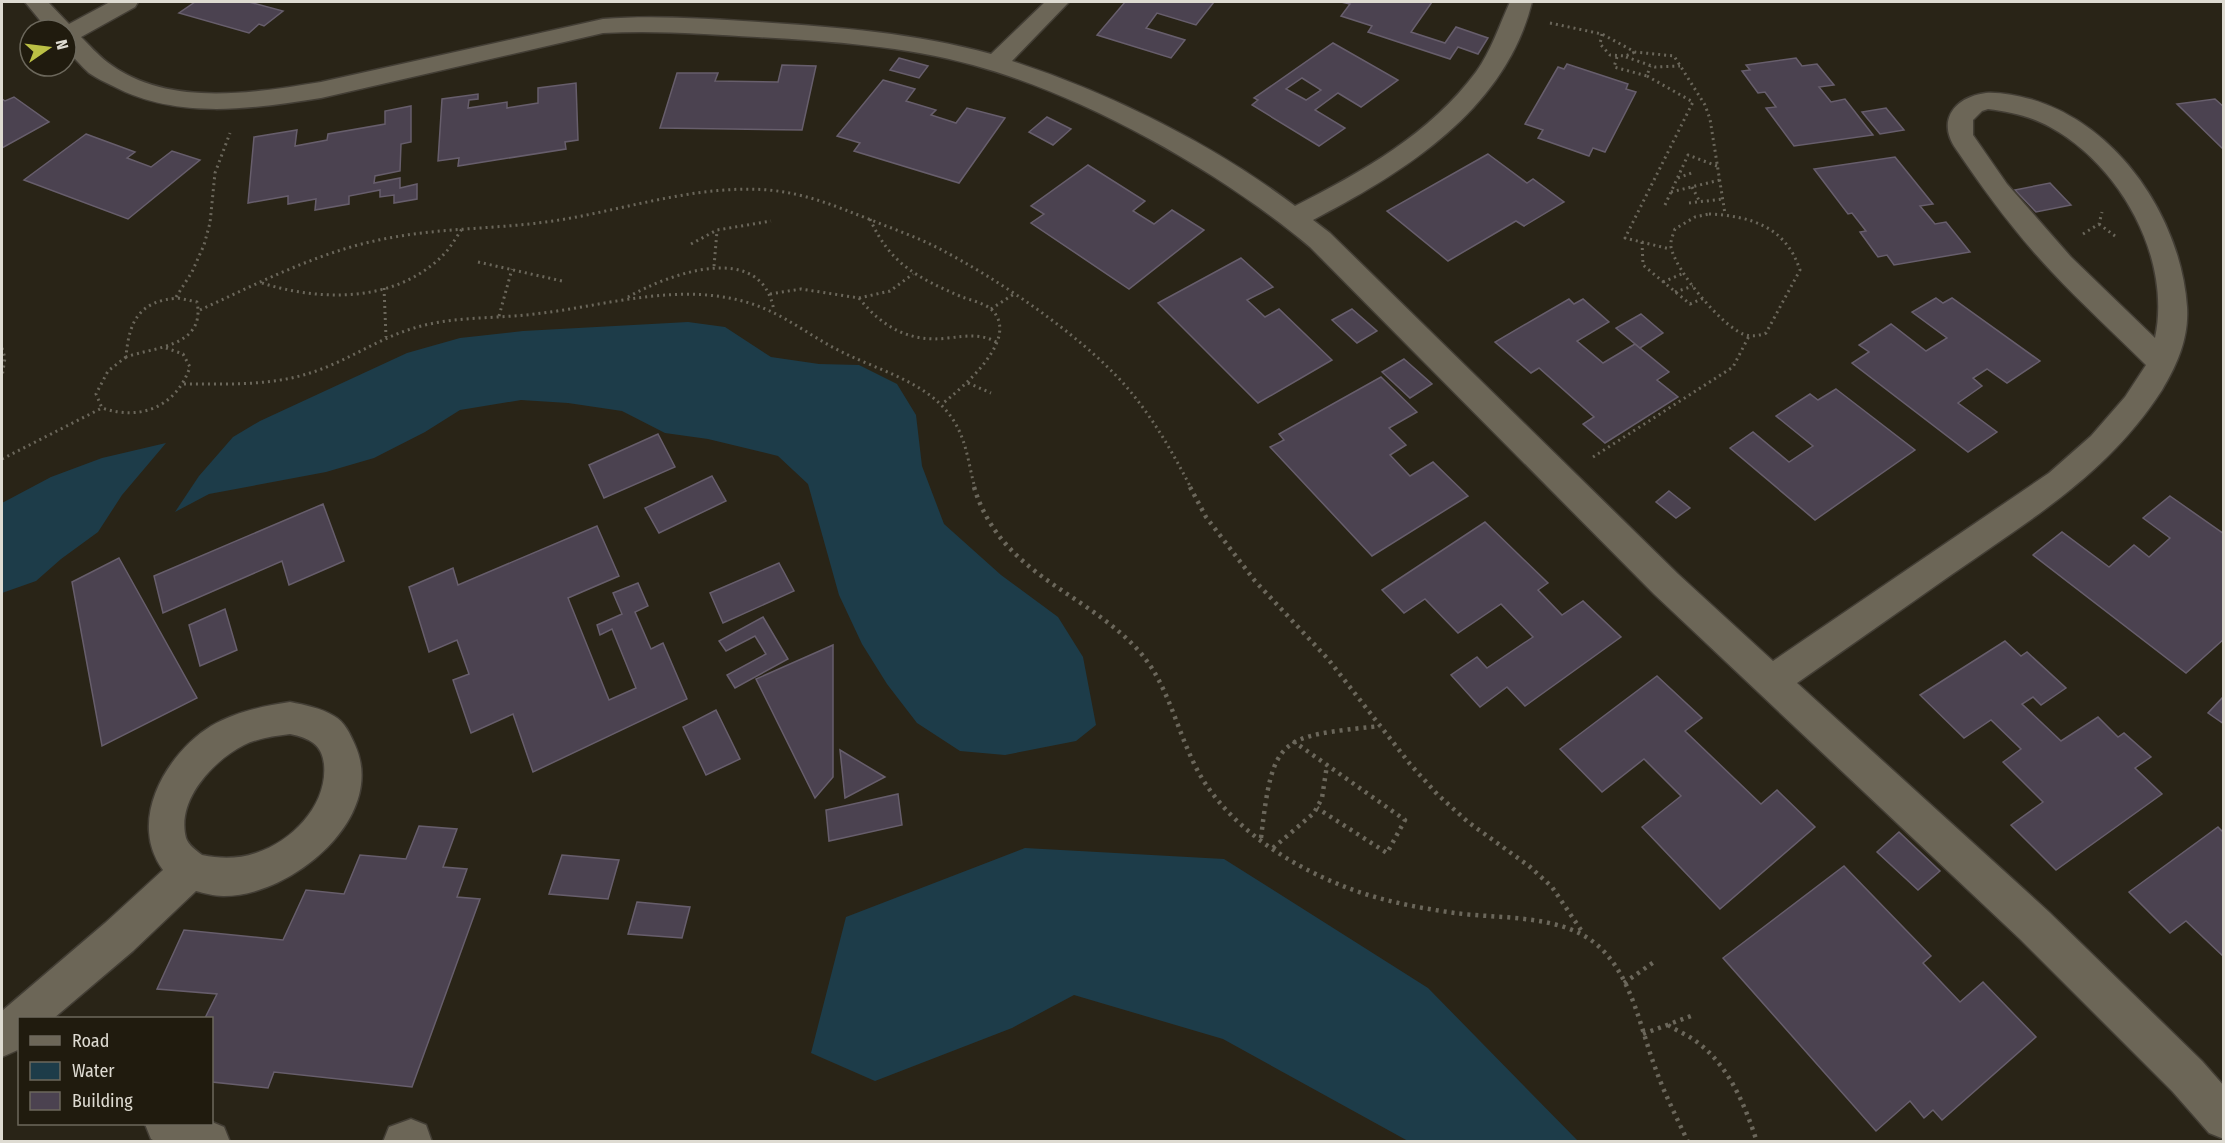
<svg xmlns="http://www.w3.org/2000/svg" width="2225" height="1143" viewBox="0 0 2225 1143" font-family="'Fira Sans Condensed',sans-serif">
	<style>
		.water { fill: #1d3c49 }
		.building { fill: #4b4250; stroke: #675e6c; stroke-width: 1.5; fill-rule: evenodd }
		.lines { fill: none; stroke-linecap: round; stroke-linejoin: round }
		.minor-casing { stroke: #433e35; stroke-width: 3 }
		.path-far1 { stroke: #6b675b; stroke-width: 3; stroke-dasharray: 2 4; stroke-linecap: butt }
		.path { stroke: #6b675b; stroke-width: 4.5; stroke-dasharray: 3 5; stroke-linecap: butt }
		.minor { fill: #6c6657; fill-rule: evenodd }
	</style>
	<rect width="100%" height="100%" fill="#292417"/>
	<!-- water -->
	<g class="water">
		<path d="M688,322l37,5 46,30 48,7 40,1 38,19 19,31 6,51 22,58 57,51 57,42 25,40 13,68 -20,16 -71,14 -45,-4 -43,-28 -30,-39 -25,-40 -23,-49 -31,-111 -30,-28 -70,-17 -43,-6 -43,-22 -54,-8 -47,-3 -61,10 -35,22 -51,26 -48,14 -117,22 -34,18 24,-36 34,-39 27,-16 147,-68 53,-15 63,-7z"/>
		<path d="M166,443l-44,52 -24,37 -37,27 -25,22 -34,12v-90l49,-26 51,-19z"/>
		<path d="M1025,848l199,11 204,129 150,153h-170l-185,-102 -149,-44 -62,33 -137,53 -64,-28 35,-136z"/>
	</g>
	<!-- building -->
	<g class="building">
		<path d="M195,2h54l34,9 -19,15 -5,-2 -10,9 -70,-20z"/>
		<path d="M1125,2h89l-18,23 -39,-12 -11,15 39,12 -14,18 -74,-23z"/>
		<path d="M1341,2h91l-21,30 34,11 11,-16 32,11 -10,16 -20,-7 -8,12 -82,-27 4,-6 -31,-10 9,-12z"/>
		<path d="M1333,43l65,37 -37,27 -23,-14 -23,17 30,18 -26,18 -67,-41 6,-5 -4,-2zM1302,78l19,12 -15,10 -20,-11z"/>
		<path d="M899,58l29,8 -9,12 -29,-8z"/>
		<path d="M1796,58l6,8 15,-2 17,21 -15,2 12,15 14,-3 28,36 -79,11 -28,-38 10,-1 -11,-15 -7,1 -16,-22 8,-1 -4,-5z"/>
		<path d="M1567,64l61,20 -2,5 10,3 -31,60 -12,-4 -4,8 -51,-18 5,-8 -18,-6 33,-57 6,2z"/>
		<path d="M782,65l34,1 -14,64 -142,-2 17,-55h41l-3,8 63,1z"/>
		<path d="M883,80l32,9 -9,12 30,9 -5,5 25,8 11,-15 38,10 -46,65 -105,-32 6,-8 -23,-7z"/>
		<path d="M576,83l2,57 -13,2 1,7 -108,17 1,-8 -21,3 4,-62 36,-5v5l-9,1 -1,8 39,-6v6l31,-5v-15z"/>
		<path d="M14,97l35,25 -47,26v-49l3,2z"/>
		<path d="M2215,99l9,8v43l-47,-46z"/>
		<path d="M411,106v36l-10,2 -1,27 -25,5 -1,7 26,-5v10l17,-4v15l-23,4v-8l-14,2v-7l-31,6v8l-34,6 1,-11 -28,5v-8l-40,7 6,-66 43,-7 -2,16 32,-6 1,-6 57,-10v-13z"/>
		<path d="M1886,108l18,22 -24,4 -18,-22z"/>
		<path d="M1047,117l24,12 -18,16 -24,-13z"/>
		<path d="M86,134l49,18 -8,6 24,9 21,-16 28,9 -72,59 -104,-39z"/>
		<path d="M1488,154l39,29 6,-4 31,23 -40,24 -8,-5 -68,40 -61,-50z"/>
		<path d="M1895,157l38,47 -13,2 15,18 11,-2 24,30 -76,13 -7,-10 -9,2 -18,-25 6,-1 -14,-18 -4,1 -34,-45z"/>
		<path d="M1088,165l57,36 -12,10 21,13 18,-14 32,20 -75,59 -98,-66 13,-9 -13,-8z"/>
		<path d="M2050,183l21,22 -35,7 -21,-22z"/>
		<path d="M1241,258l32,29 -26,13 18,17 14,-8 53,51 -74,43 -100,-100z"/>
		<path d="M1936,298l7,5 9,-5 88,63 -33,22 -20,-14 -14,9 9,8 -24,17 39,29 -29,20 -116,-89 17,-11 -10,-7 32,-21 35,27 21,-13 -35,-26z"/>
		<path d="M1569,299l5,5 9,-5 26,23 -32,19 26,22 32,-19 34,28 -12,8 21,17 -73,46 -22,-19 11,-7 -55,-49 -8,5 -36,-31z"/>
		<path d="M1352,309l25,22 -20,12 -25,-23z"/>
		<path d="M1641,314l22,19 -23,15 -24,-20z"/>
		<path d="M1404,359l28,25 -22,14 -28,-26z"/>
		<path d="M1381,377l36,35 -28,16 17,17 -16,10 20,21 23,-14 35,34 -96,60 -102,-109 14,-7 -5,-6z"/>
		<path d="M1836,389l79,61 -100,70 -85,-72 23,-16 36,30 24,-16 -37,-30 34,-22 8,6z"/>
		<path d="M658,434l17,33 -71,31 -15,-33z"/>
		<path d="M712,476l14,25 -67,32 -14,-25z"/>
		<path d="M1669,491l21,17 -14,10 -20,-16z"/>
		<path d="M2170,496l54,38v105l-38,34 -153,-118 29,-23 47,35 25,-22 15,12 21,-19 -27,-20z"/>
		<path d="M323,504l21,57 -55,24 -7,-24 -119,52 -9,-37z"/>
		<path d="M1485,522l63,61 -10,7 24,25 21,-14 38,36 -96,69 -18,-19 -27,20 -29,-32 26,-18 10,11 46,-31 -32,-33 -43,29 -33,-34 -21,14 -22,-23z"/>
		<path d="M597,526l22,50 -51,22 41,102 27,-12 -24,-59 -12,6 -3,-10 25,-11 -9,-21 25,-10 10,23 -13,6 16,37 12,-6 24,56 -154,73 -20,-58 -42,19 -18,-53 16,-6 -12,-34 -28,12 -20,-65 44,-19 5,17z"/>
		<path d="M119,558l78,140 -95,48 -30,-164z"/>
		<path d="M779,563l15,28 -71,32 -13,-30z"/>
		<path d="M225,609l12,41 -37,16 -11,-41z"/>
		<path d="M763,617l25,42 -53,29 -8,-13 39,-21 -11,-18 -29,15 -7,-10z"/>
		<path d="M2005,641l16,15 6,-4 39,36 -25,17 -8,-8 -11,7 39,37 37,-24 20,20 6,-4 27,24 -16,11 27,26 -106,76 -45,-45 32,-23 -40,-40 18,-13 -30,-29 -27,18 -44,-43z"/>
		<path d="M833,645v132l-18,21 -59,-119z"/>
		<path d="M1657,676l45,42 -17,13 76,73 16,-14 38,37 -95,82 -78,-82 39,-31 -37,-37 -42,33 -42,-43z"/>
		<path d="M2224,696v28l-16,-11z"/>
		<path d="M716,710l24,49 -34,16 -23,-48z"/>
		<path d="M840,750l45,27 -40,21z"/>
		<path d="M898,794l4,31 -73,16 -3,-31z"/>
		<path d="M419,826l38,3 -14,38 24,2 -10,28 23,2 -68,188 -138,-15 -6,16 -56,-6v-64h-7l12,-24 -60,-5 27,-59 99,10 23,-50 38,4 16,-39 46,4z"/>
		<path d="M2218,827l6,6v124l-38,-36 -16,12 -41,-41z"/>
		<path d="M1899,832l41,39 -22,19 -41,-38z"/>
		<path d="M562,855l57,5 -11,39 -59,-5z"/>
		<path d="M1844,866l87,90 -8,7 37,39 23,-20 53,55 -94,83 -9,-10 -9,8 -14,-17 -34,30 -153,-173z"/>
		<path d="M637,902l53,5 -8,31 -54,-4z"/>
	</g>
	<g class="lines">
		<!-- minor casing -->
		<g class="minor-casing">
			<g id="minor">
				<path d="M25,2h23l21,22 41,-22h28l-3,5 -54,30c8,8 17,18 26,25 60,46 146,31 214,20l282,-63c52,-4 104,0 156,3 78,5 156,11 232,32l54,-52h24l-57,59c98,32 201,83 283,145 67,-34 135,-72 181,-134 15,-21 23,-46 34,-70h22c-26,107 -127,170 -219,218l17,13 348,341 95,87 276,-188 42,-37 34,-39 21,-32c-31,-31 -64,-61 -94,-93 -36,-38 -67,-80 -96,-123 -20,-29 -1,-52 30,-56 13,-1 32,3 44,6 88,25 151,119 157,208 2,31 -10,58 -25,83 -54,84 -131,129 -211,185 -51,36 -103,72 -154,108l252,229 153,149 22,25v53l-15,-6 -37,-42 -151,-151 -367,-346 -344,-347c-89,-75 -224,-151 -337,-182 -70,-19 -144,-24 -216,-28 -52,-3 -102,-7 -154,-4l-282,65c-69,11 -144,22 -208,-12 -8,-4 -17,-8 -24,-13 -8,-7 -15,-16 -23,-23v-20h-18zM1988,109c22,3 42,7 62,18 70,38 122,131 105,211l-84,-81 -64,-73 -34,-49v-15l9,-9z"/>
				<path d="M290,702c15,3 31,6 44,14 11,6 16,18 21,29 33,73 -65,152 -132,151 -9,0 -19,-3 -27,-5l-63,60 -79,67h-34v31l-18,8v-46l103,-88 58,-53c-36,-49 3,-116 48,-144 24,-14 52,-20 79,-24zM290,734c19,4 32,10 34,30 4,40 -31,77 -68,89 -18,6 -35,6 -54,2 -5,-4 -14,-10 -16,-17 -10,-38 27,-77 58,-93 14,-7 31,-9 46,-11z"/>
				<path d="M411,1119l15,6 6,17h-49l6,-15z"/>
				<path d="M212,1122l12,5 6,15h-73l-6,-3 -6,-15z"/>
			</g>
		</g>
		<!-- path-far1 -->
		<g class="path-far1">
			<path d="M1550,23l52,11 33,18 39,4 31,49 5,14 15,95"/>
			<path d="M1602,34l-2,10 10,11 15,1 10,-4"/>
			<path d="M1617,57l-3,10 33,9 3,-10"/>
			<path d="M1626,57l29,10 25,-1"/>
			<path d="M1647,76l46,26 -68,136 45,11"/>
			<path d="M1678,178l16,-6"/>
			<path d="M1692,187l8,15"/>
			<path d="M1671,192l49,-12"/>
			<path d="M1689,203l34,-4"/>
			<path d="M1665,205l23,-50 29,11"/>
			<path d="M1709,214c42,2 77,13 91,56l-34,63c-8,3 -15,4 -23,1 -22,-9 -68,-64 -72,-87 -1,-6 2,-12 4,-18l20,-12z"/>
			<path d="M870,219c20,45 48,59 92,78 8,3 22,6 29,12 31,29 -28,78 -49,95"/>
			<path d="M2099,224l16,12"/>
			<path d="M2083,234l16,-10 3,-12"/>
			<path d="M1642,242l1,23 47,39 14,-6"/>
			<path d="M691,244l26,-14 54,-9"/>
			<path d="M478,262l84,19"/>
			<path d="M714,266l3,-35"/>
			<path d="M1663,282l21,-9"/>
			<path d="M262,283c60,19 137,20 184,-31 6,-7 11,-16 16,-23"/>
			<path d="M384,288l2,49"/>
			<path d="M1675,292l18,-6"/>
			<path d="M770,294l31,-5 58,9 31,-7 23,-17"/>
			<path d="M176,297l16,-25 12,-27 6,-22 5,-50 15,-40"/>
			<path d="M628,297c41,-23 134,-58 146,14"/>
			<path d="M178,298l19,4c9,45 -43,45 -71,55 3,-36 13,-56 52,-59z"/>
			<path d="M859,298c23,29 51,45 89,40 19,-2 33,-5 50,5"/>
			<path d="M991,309l23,-15"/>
			<path d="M200,310c61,-28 122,-60 189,-72 52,-10 105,-9 157,-16 74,-10 147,-38 223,-32 39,4 66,16 102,30 22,9 46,17 67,28 60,31 141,86 186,136 28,32 48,67 67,104"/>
			<path d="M499,316l13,-47"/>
			<path d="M2,348l3,10 -3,19"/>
			<path d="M126,357l-18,14 -12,23 6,14c39,13 74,-1 88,-41l-7,-13 -17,-6"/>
			<path d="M968,383l23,10"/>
			<path d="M184,384c42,0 86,2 126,-11 36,-11 67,-34 104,-45 39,-12 81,-9 121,-14 70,-8 141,-32 211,-12 36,10 63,34 96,50 44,22 99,33 119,83 7,17 9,36 14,53"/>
			<path d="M1593,457l140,-90 16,-31"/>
			<path d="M2,459l100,-51"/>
		</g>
		<!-- path -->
		<g class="path">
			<path d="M974,487c27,88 109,103 164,163 28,31 36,70 53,107 27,63 94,107 157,131 34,13 71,20 107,25 45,6 105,1 141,31 36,30 44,84 60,126 9,25 21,48 32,72"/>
			<path d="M1190,487l16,30 49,64 73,78 82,105 27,30 31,28 61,44 23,21 31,46"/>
			<path d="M1293,741l112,79 -18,33 -70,-45"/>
			<path d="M1261,838c12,-103 18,-101 119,-112"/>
			<path d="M1273,848l41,-35 8,-15 5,-33"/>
			<path d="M1624,983l30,-21"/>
			<path d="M1668,1025c9,6 20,10 29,17 32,24 48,63 60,100"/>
			<path d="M1643,1034l48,-18"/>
		</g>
		<!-- minor -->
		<use href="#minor" class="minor"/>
	</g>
	<!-- border -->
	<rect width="2225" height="1143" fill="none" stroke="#dedbd2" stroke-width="6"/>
	<!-- legend -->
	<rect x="18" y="1017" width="195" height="108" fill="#201b0e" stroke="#6c685c" stroke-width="1.5"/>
	<rect x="30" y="1036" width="30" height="9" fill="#6c6657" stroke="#6c685c" stroke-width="1.5"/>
	<text x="72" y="1047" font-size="18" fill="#dedbd2">Road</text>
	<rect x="30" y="1062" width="30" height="18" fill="#1d3c49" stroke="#6c685c" stroke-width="1.5"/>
	<text x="72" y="1077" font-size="18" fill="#dedbd2">Water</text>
	<rect x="30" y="1092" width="30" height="18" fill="#4b4250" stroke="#6c685c" stroke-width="1.5"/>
	<text x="72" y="1107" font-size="18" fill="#dedbd2">Building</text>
	<!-- north arrow -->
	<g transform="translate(48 48) rotate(76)"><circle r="28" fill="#201b0e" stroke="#6c685c" stroke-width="1.5"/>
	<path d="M0-4.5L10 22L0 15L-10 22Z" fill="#bbc045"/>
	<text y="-9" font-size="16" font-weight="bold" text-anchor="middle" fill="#dedbd2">N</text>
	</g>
</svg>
